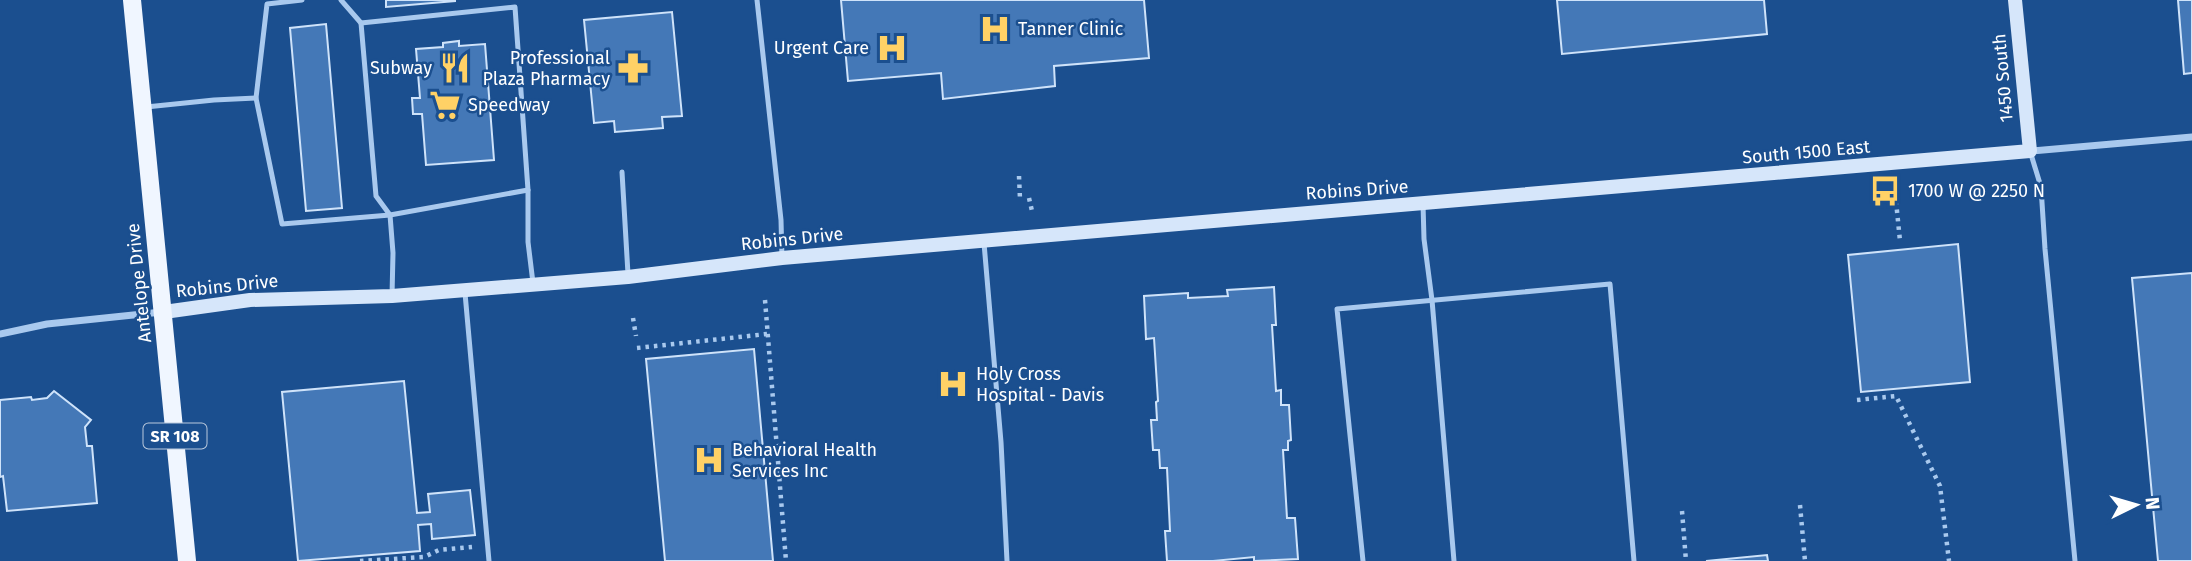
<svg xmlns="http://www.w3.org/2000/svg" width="2192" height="561" viewBox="0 0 2192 561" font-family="'Fira Sans',sans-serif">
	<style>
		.building { fill: #4478b7; stroke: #cfe3fa; stroke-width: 2 }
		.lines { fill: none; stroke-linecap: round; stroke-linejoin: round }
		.path { stroke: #a9c9ee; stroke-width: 4.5; stroke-dasharray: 3.5 5; stroke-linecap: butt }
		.lane { stroke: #a9c9ee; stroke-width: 5 }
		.street { stroke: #a9c9ee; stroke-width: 7 }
		.secondary { stroke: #d6e6fa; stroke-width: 14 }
		.primary { stroke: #f0f6ff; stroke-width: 18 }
		.labels { text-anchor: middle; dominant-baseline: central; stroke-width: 5; stroke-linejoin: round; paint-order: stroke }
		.shield { fill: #1b4f8f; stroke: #bbcadd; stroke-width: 2 }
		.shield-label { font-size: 16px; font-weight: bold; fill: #fff }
		.poi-label { font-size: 18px; fill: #fff; stroke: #1b4f8f; text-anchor: start }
		.street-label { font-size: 18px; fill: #fff; stroke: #1b4f8f }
	</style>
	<rect width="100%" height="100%" fill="#1b4f8f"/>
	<!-- building -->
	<g class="building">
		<path d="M386,0h69v1l-69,6z"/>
		<path d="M841,0h303l5,58 -95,8 1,20 -112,13 -2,-26 -93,8z"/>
		<path d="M1557,0h207l3,34 -205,20z"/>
		<path d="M2178,0h14v73l-8,1z"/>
		<path d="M672,12l10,104 -20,1 1,11 -48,4 -1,-11 -20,2 -10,-103z"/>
		<path d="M326,24l16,184 -36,3 -16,-183z"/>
		<path d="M459,41v5l26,-2 9,116 -68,5 -4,-51h-9l-1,-16h8l-4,-49 27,-2v-4z"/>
		<path d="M1958,244l12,138 -109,10 -13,-137z"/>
		<path d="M2192,273v288h-34l-26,-283z"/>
		<path d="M1274,287l2,38h-4l4,66 5,-1v15h8l2,35 -3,1v9h-5l4,68h8l3,41 -44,2v-4l-41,4h-46l-2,-30h5l-3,-63h-7l-1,-18h-6l-2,-30h6l-1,-18 2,-1 -4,-63 -8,1 -2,-43 44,-3v5l40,-2 -1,-6z"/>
		<path d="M754,349l19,212h-108l-19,-202z"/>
		<path d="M404,381l13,132 13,-1 -2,-18 42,-4 5,45 -43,4 -1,-15 -13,1 2,26 -122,10 -16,-169z"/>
		<path d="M54,391l37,29 -6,7 2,19h5l5,57 -90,8 -4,-35 -3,1v-77l31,-3 1,3 15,-2z"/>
		<path d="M1767,555l1,6h-62z"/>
	</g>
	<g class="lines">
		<!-- path -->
		<g class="path">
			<path d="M1019,176l1,23"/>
			<path d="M1029,198l3,13"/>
			<path d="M1896,201l4,40"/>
			<path d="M765,300l21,261"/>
			<path d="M633,318l3,18"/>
			<path d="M637,348l130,-14"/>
			<path d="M1857,400l39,-4 44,90 9,75"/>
			<path d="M1800,505l5,56"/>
			<path d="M1682,511l4,50"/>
			<path d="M360,561l64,-4 15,-7 33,-3"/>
		</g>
		<!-- lane -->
		<g class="lane">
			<path d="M302,0l-35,4 -11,94 26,126 108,-9 138,-25"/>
			<path d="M341,0l20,23"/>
			<path d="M757,0l24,220 1,38"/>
			<path d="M146,107l68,-7 42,-2"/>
			<path d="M2030,151l11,36 4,62 30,312"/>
			<path d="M622,172l6,102"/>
			<path d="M1423,204l1,35 8,61 22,261"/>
			<path d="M984,243l17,199 6,119"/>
			<path d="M465,293l24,268"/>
			<path d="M392,296l1,-43 -3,-38 -14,-19 -15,-173 154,-16 13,183v52l5,41"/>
			<path d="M1363,561l-26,-252 273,-25 24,277"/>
		</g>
		<!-- street -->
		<g class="street">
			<path d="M2031,151l161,-14"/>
			<path d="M0,334l47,-10 115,-12"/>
		</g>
		<!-- secondary -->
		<path class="secondary" d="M164,312l86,-12 142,-4 236,-19 154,-19 1248,-107 -15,-151"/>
		<!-- primary -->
		<path class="primary" d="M132,0l55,561"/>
	</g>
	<!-- icons -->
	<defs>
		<g id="hospital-bare" transform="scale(2.415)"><path d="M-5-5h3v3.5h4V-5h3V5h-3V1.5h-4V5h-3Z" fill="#ffd166" stroke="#1b4f8f" stroke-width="2.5" paint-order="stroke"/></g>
		<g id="restaurant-bare" transform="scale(2.415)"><path d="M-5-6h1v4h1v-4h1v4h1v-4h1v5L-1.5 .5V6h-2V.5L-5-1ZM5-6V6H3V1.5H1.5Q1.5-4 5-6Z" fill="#ffd166" stroke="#1b4f8f" stroke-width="2.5" paint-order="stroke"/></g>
		<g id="pharmacy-bare" transform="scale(2.415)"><path d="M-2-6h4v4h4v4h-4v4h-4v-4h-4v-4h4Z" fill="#ffd166" stroke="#1b4f8f" stroke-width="2.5" paint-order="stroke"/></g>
		<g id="supermarket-bare" transform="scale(2.415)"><path d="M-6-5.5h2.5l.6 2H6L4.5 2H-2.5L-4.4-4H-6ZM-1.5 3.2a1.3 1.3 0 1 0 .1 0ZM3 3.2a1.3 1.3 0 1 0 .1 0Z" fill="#ffd166" stroke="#1b4f8f" stroke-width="2.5" paint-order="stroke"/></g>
		<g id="bus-bare" transform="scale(2.415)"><path d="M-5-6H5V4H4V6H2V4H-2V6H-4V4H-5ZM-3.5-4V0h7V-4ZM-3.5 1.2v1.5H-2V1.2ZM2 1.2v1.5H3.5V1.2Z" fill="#ffd166" stroke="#1b4f8f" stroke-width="2.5" paint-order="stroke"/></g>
	</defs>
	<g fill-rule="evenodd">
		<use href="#hospital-bare" x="995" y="29"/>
		<use href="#hospital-bare" x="892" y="48"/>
		<use href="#restaurant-bare" x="455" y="68"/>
		<use href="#pharmacy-bare" x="633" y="68"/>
		<use href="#supermarket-bare" x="445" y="105"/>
		<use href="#bus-bare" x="1885" y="191"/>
		<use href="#hospital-bare" x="953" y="384"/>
		<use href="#hospital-bare" x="709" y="460"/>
	</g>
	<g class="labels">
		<!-- shield labels -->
		<rect class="shield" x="143.5" y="423.5" width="63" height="25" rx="5"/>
		<g class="shield-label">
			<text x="175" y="436">SR 108</text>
		</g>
		<!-- poi labels -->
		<g class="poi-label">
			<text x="1018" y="29">Tanner Clinic</text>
			<text x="869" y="48" text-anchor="end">Urgent Care</text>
			<text x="610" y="58" text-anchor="end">Professional<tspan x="610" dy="21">Plaza Pharmacy</tspan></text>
			<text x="432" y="68" text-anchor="end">Subway</text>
			<text x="468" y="105">Speedway</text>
			<text x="1908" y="191">1700 W @ 2250 N</text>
			<text x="976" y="374">Holy Cross<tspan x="976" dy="21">Hospital - Davis</tspan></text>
			<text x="732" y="450">Behavioral Health<tspan x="732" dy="21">Services Inc</tspan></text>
		</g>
		<!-- street labels -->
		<g class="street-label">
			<text transform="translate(2003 78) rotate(-95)">1450 South</text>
			<text transform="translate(1806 152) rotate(-5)">South 1500 East</text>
			<text transform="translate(1357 190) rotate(-4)">Robins Drive</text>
			<text transform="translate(792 239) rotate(-6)">Robins Drive</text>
			<text transform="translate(139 283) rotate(-96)">Antelope Drive</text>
			<text transform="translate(227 286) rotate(-6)">Robins Drive</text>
		</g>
	</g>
	<!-- north arrow -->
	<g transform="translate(2136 505) rotate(85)" stroke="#1b4f8f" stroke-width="5" paint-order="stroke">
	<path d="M0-5L12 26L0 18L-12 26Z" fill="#ffffff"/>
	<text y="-10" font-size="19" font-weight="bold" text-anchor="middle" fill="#ffffff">N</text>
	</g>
</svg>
